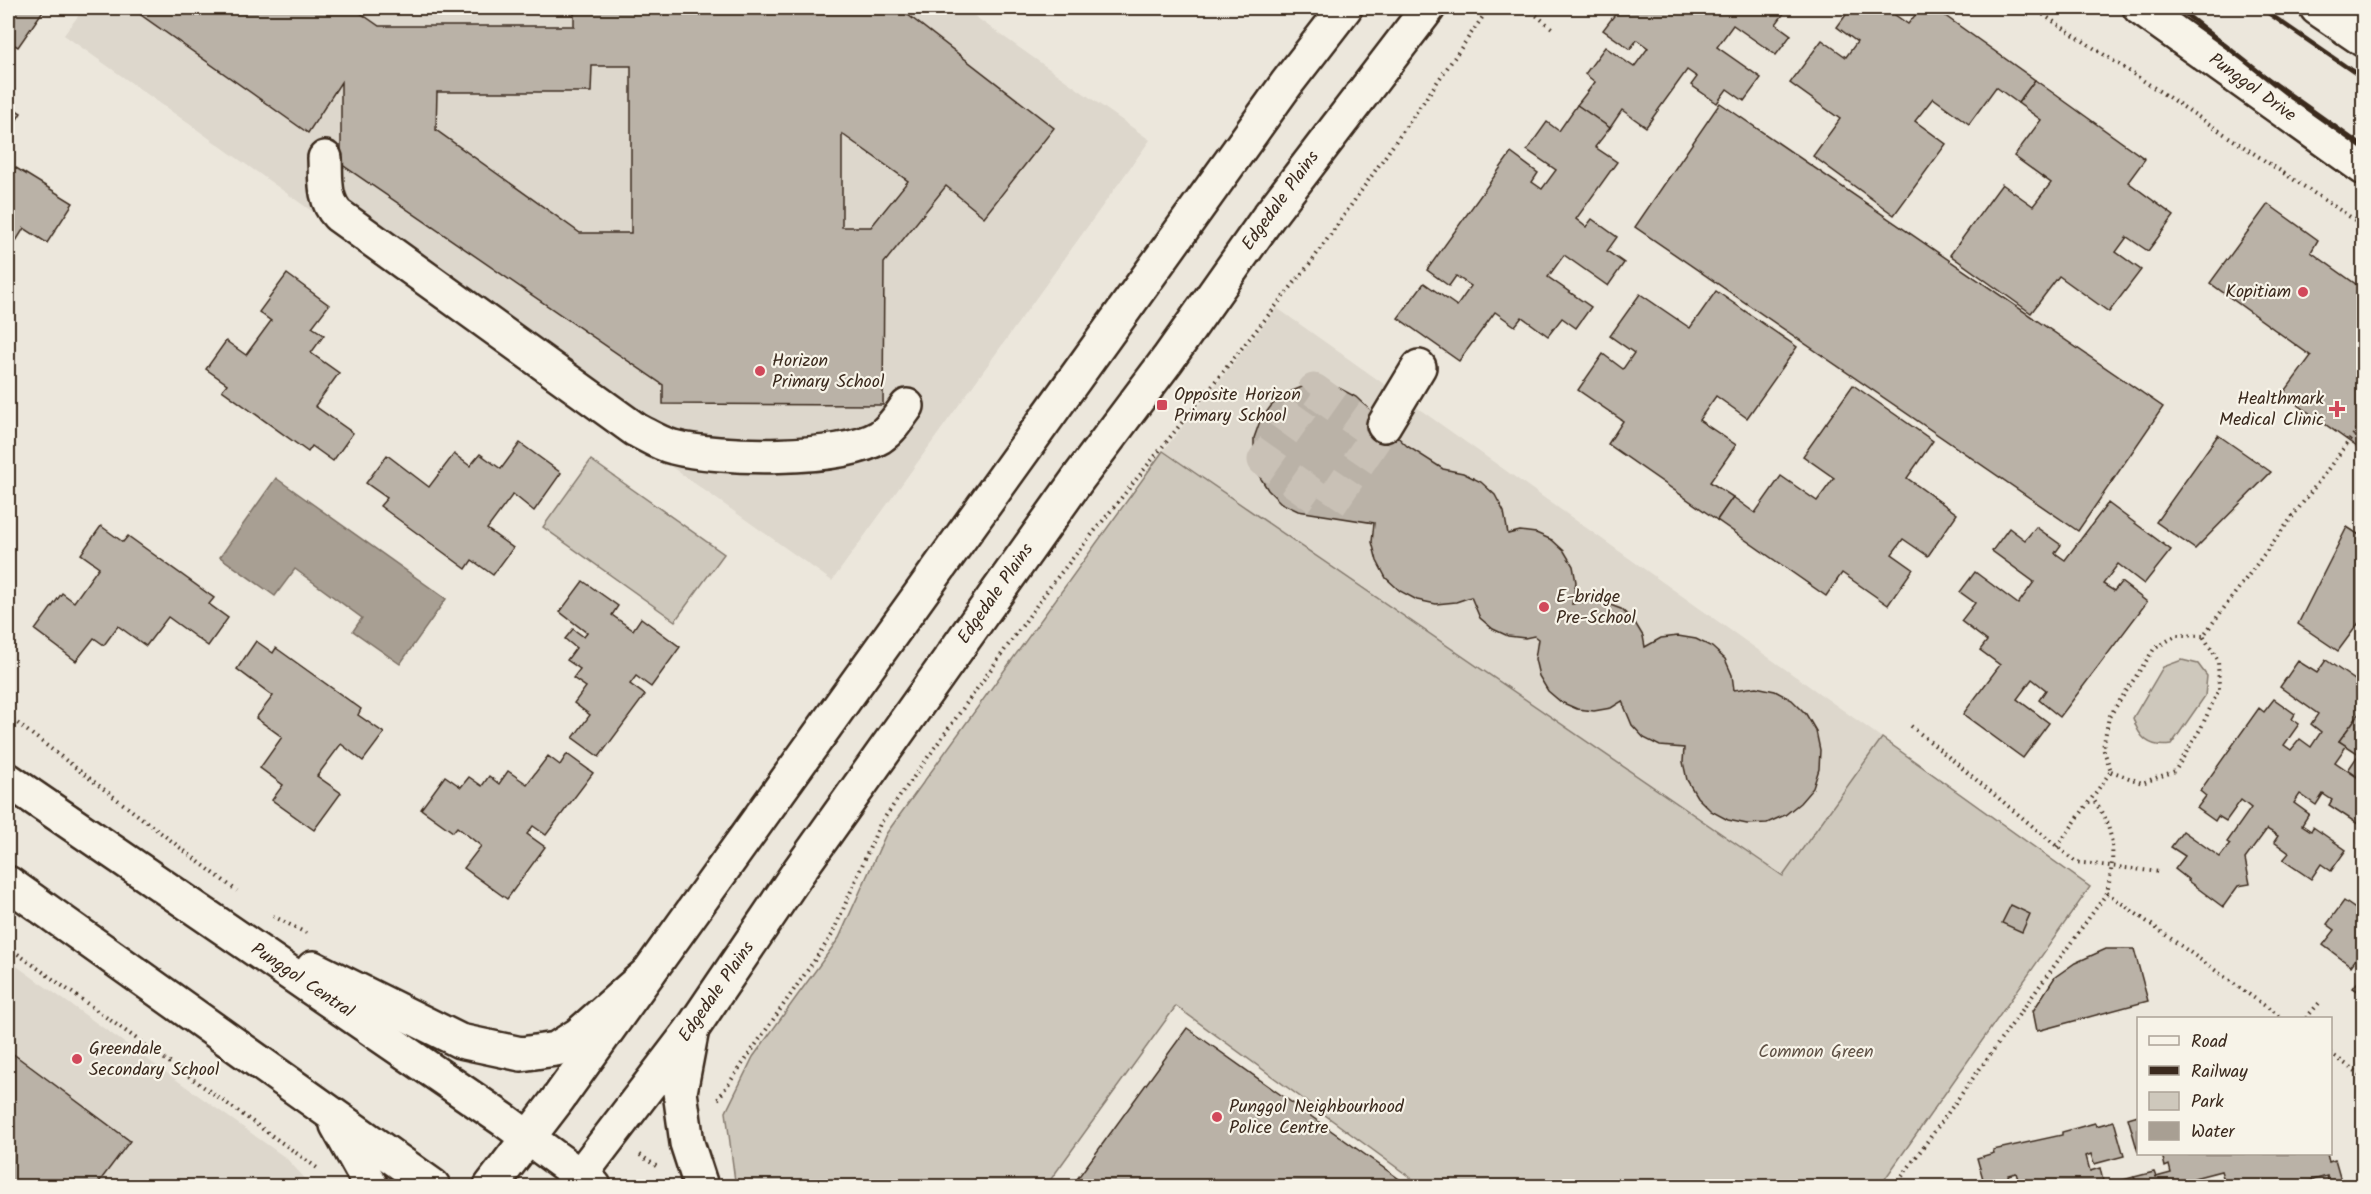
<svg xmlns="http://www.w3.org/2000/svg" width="2371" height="1194" viewBox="0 0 2371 1194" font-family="Kalam,sans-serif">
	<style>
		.built { fill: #ddd7cc }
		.green { fill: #cec8bc; stroke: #84796d; stroke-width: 1.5 }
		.water { fill: #a89f93; stroke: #7c7064; stroke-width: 1.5 }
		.building { fill: #bab2a7; stroke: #3b2a1e; stroke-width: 1.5; fill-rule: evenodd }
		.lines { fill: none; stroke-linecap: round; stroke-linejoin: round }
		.minor-tunnel { stroke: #c9c1b6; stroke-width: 33; stroke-dasharray: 33 16; stroke-linecap: butt }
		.minor-casing { stroke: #3b2a1e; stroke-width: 38 }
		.major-casing { stroke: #3b2a1e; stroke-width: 38 }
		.path { stroke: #3b2a1e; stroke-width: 4; stroke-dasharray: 1.5 4.5; stroke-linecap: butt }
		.minor { stroke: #f7f3e8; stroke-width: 33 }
		.major { stroke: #f7f3e8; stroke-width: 33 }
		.rail { stroke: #3b2a1e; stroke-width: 4.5 }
		.poi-dot { fill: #d1495b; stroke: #f7f3e8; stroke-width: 2 }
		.labels { text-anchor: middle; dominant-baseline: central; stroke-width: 4.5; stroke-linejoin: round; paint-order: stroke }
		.street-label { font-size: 18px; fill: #3b2a1e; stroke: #f7f3e8 }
		.poi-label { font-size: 18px; fill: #3b2a1e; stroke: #f7f3e8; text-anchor: start }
		.park-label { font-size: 18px; fill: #605246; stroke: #f7f3e8 }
	</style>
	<rect width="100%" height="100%" fill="#ece7dc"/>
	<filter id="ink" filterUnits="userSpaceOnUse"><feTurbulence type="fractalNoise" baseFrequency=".0167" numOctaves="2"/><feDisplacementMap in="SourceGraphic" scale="12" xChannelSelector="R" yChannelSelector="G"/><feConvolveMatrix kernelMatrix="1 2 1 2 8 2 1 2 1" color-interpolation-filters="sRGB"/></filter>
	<g filter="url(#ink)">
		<!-- built -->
		<g class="built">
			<path d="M84,8h879l187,132 -318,441 -768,-546z"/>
			<path d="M1277,308l605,430 -98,138 -621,-425z"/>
			<path d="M8,960l278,198 26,28h-304z"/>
		</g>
		<!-- green -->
		<g class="green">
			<path d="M1163,451l620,425 99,-138 208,149 -210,299h-458l-246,-180 -130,180h-306l-5,-5 -9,-69 27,-55 86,-119 47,-104z"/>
			<path d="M591,460l133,94 -49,67 -132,-94z"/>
			<path d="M2182,660l16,4 9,12 -2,20 -34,49c-22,3 -32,-7 -38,-27l30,-51z"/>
		</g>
		<!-- water -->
		<path class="water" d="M276,478l170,121 -46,65 -47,-33 9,-13 -67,-49 -20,27 -55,-39z"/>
		<!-- building -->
		<g class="building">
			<path d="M8,8h37l-27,39 -10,-6z"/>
			<path d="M146,8h207l26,18h195v-18h325l155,120 -70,89 -38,-31 -62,77 -1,142 -220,-1v-19l-322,-221v-82l-33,51 -167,-118zM592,66h39v167h-51l-144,-103 1,-38h154zM842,134l66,47 -37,46h-29z"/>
			<path d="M1620,8h168l-12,16 15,11 -15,20 -43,-30 -16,22 44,31 -17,23 -17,-12 -10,14 -26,-18 6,-8 -10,-7 -41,57 -24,-17 -12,18 -33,-23 18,-23 -10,-8 20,-27 29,20 14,-19 -11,-8 -7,9 -27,-19z"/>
			<path d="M1851,8h34l23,16 13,-16h13l101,72 -17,23 -22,-16 -27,37 -36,-26 -18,23 31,23 -52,71 -81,-59 27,-37 -50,-36 32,-43 24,17 11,-15 -20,-15z"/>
			<path d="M2035,80l110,79 -17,23 46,34 -26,35 -21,-14 -11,15 25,18 -32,42 -50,-36 -28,37 -81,-58 52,-71 31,22 18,-23 -37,-27 27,-36 -23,-17z"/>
			<path d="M1720,103l443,304 -85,124 -443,-304z"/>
			<path d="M8,105l13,8 -13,21z"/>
			<path d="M1577,105l33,23 -15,19 22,15 -41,57 10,8 6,-8 25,18 -10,14 17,12 -16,23 -44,-31 -16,22 43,30 -15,21 -14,-10 -14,18 -26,-19 -7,9 -20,-14 -36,49 -61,-43 26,-35 33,23 14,-20 -15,-10 -7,10 -22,-16 84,-117 27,20 -6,9 10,7 14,-19 -29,-20 20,-28 12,9z"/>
			<path d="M8,163l65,40 -26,40 -23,-15 -16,26z"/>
			<path d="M2268,204l50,36 -7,12 53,38v162l-81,-58 28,-38 -101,-73z"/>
			<path d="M287,274l42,31 -17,22 12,8 -13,18 28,20 -24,33 38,27 -20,28 -21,-15 -4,6 -86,-62 5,-6 -21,-15 20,-28 20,14 25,-34 -12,-9z"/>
			<path d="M1716,291l81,56 -50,71 -31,-22 -17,24 37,25 -26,37 23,15 -16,23 -109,-76 15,-23 -45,-31 25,-36 20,15 11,-16 -24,-17 30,-42 50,34z"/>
			<path d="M1321,385l18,3 17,9 51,49 36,23 20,4 18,9 14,13 9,17 4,22 12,-3 16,2 16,7 12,11 9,15 3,16 -4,22 16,-3 17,2 16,6 13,12 9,15 2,11 16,-9 17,-2 18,3 16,8 13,12 7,16 2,15 22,-3 19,4 17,9 14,14 10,17 4,19 -1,19 -6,19 -13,15 -15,12 -18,8 -20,1 -19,-4 -17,-9 -14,-14 -10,-17 -4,-18 1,-14 -24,-2 -16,-8 -12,-13 -10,-24 -11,7 -17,3 -17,-2 -16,-7 -13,-11 -9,-15 -4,-17 3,-20 -4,-3 -9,2 -17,-2 -15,-7 -13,-11 -9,-21 -15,5 -20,2 -19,-4 -17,-9 -14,-13 -9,-17 -5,-19 2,-19 -76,-12 -17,-8 -13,-13 -10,-16 -4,-17v-19l6,-17 11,-15 14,-12 17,-7z"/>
			<path d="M1853,385l80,56 -26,37 50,36 -29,42 -25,-17 -11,15 21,15 -25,36 -46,-32 -16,23 -109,-76 16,-23 22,16 26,-37 36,25 17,-23 -31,-22z"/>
			<path d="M2218,435l53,37 -76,77 -39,-27z"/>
			<path d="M520,443l41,30 -27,38 -21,-17 -26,35 26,19 -20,27 -21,-15 -6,9 -86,-63 7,-8 -21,-15 21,-28 42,32 25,-33 16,12 10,-12 21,15z"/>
			<path d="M2108,503l63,47 -27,34 -26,-20 -15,20 11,7 7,-9 26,20 -87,115 -21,-17 7,-10 -14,-11 -15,20 32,24 -26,35 -60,-44 37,-49 -20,-15 7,-9 -26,-20 14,-18 -15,-11 15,-20 43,32 16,-22 -42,-31 17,-23 16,12 11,-13 25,18 -6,8 10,7z"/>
			<path d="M101,526l22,16 5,-6 86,62 -5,6 19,14 -20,28 -40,-29 -22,29 -28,-20 -14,19 -10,-7 -18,23 -41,-31 27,-37 12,9 25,-35 -18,-13z"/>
			<path d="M2347,527l17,11v78l-26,35 -40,-27z"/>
			<path d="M583,581l35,25 -6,9 21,15 8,-12 39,29 -29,40 -15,-11 -6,8 15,11 -46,62 -26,-19 17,-23 -16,-12 12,-16 -13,-9 7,-9 -13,-9 9,-12 -11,-9 8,-10 11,8 3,-4 -27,-21z"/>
			<path d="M256,641l17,12 3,-5 85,61 -3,6 26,18 -21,28 -22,-17 -24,32 24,17 -27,37 -42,-30 11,-15 -23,-17 22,-31 -26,-19 17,-22 -36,-27z"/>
			<path d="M2326,660l36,25 -4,7 6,4v11l-25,34 8,4 -12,17 29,20v46l-35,-23 3,-5 -9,-6 -7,11 -16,-11 -6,9 15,11 -7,11 9,6 2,-4 33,23 -15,21 -10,-7 -10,15 -28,-19 6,-7 -15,-11 4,-6 -11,-7 -22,30 5,25 -12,2 -15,21 -35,-26 1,-1 -14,-11 10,-13 -14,-9 12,-16 37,26 10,-13 -3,-2 24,-34 -10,-8 -15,21 -8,-5 -3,5 -18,-13 9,-12 -6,-5 59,-83 5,4 10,-13 21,15 -3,5 7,5 -15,21 7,5 9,-11 11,8 10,-15 -10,-8 7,-10 -38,-27 18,-26 19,12z"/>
			<path d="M2364,707v74l-16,-11 11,-16 -20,-13z"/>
			<path d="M567,754l26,19 -47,62 -13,-9 -6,8 18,13 -38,52 -43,-31 17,-22 -24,-19 -4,5 -32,-23 24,-33 16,11 8,-10 13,9 7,-10 10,8 9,-13 19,13 21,-28 12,9z"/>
			<path d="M2344,901l20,14v39l-3,-2 -10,14 -28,-21 12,-15 -8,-6z"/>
			<path d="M2011,905l19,9 -8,18 -20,-9z"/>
			<path d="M2106,949h28l14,52 -111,30 -4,-20 22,-34 20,-14z"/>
			<path d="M2364,974v21l-11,-7z"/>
			<path d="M1187,1028l222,158h-337z"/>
			<path d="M8,1050l122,91 -34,45h-88z"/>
			<path d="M2138,1115v37l-10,-34z"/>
			<path d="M2114,1121l10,35 -30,8 -3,-10 -5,2 4,15 10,-3 3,13 -5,2 1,3h-79l-4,-13 -8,2 2,9 -25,2 -8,-28 17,-5 -1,-3 69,-15v-3l33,-9 1,3z"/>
			<path d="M2162,1154h165l2,8 6,-2 6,21 -12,3 -2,-8 -21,6 1,4h-81l-5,-15 -27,7 2,8h-59l-3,-9 20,-5 2,5 15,-4 -2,-8 -4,2z"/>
			<path d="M2134,1177l3,9h-20l-1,-4z"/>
		</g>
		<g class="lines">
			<!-- minor-tunnel -->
			<path class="minor-tunnel" d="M1377,435l-63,-45 -50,70 65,46 55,-81"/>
			<!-- minor casing -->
			<g class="minor-casing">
				<g id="minor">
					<path d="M2140,8l224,160"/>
					<path d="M2317,8l47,32"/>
					<path d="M325,158c1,21 -2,41 13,57l298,215c12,6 24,14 37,17 45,12 168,14 207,-10 12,-8 19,-20 27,-31"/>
					<path d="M1384,425l35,-58"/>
					<path d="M491,1186l67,-87 729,-1016 58,-75"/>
					<path d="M572,1186l120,-157 109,-161 279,-392 88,-117 101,-143 159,-208"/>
				</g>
			</g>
			<!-- major casing -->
			<g class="major-casing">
				<g id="major">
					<path d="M8,780l496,340 90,66"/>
					<path d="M8,883l425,303"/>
					<path d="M313,968l147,73 61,13 35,-5 22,-14 71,-63"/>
					<path d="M692,1029l-12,63 7,51 14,43"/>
					<path d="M337,1125l34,61"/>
				</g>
			</g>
			<!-- path -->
			<g class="path">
				<path d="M1527,8l25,20"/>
				<path d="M2033,8l331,218"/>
				<path d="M8,716l229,175"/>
				<path d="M1911,726l165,136 83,10"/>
				<path d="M2111,771l31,12 33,-12 26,-43 18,-39 -1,-29 -15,-24"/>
				<path d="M2057,847l54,-76 -8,-23 6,-31 45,-68 23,-14 26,1 161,-215"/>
				<path d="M2107,893l175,125"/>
				<path d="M273,916l33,17"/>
				<path d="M8,947l312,223"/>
				<path d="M2306,1018l14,-16"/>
				<path d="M2330,1053l34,24"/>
				<path d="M718,1099l114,-164 48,-111 172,-240 260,-323 177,-253"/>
				<path d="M640,1155l16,11"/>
				<path d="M1895,1186l212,-293c8,-38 10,-62 -15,-95"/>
			</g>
			<!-- minor -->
			<use href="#minor" class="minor"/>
			<!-- major -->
			<use href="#major" class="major"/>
			<!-- rail -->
			<g class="rail">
				<path d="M2178,8l114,90 72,51"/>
				<path d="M2261,8l103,71"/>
			</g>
		</g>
	</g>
	<!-- markers -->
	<g class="poi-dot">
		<circle cx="2303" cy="292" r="6"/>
		<circle cx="760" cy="371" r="6"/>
		<rect x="1156" y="399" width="12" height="12" rx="3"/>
		<path d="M2334 400h6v6h6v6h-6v6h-6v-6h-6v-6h6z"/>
		<circle cx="1544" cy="607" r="6"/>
		<circle cx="77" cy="1059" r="6"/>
		<circle cx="1217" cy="1117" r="6"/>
	</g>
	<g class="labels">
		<!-- street labels -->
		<g class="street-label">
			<text transform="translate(2252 88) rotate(36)">Punggol Drive</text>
			<text transform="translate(1281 201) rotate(-54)">Edgedale Plains</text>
			<text transform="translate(996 594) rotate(-55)">Edgedale Plains</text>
			<text transform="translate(302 981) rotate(34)">Punggol Central</text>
			<text transform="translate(717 992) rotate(-55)">Edgedale Plains</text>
		</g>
		<!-- poi labels -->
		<g class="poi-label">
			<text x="2291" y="292" text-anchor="end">Kopitiam</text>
			<text x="772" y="361">Horizon<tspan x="772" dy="21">Primary School</tspan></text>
			<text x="1174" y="395">Opposite Horizon<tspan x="1174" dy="21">Primary School</tspan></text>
			<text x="2324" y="399" text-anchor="end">Healthmark<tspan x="2324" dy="21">Medical Clinic</tspan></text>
			<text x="1556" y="597">E-bridge<tspan x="1556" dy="21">Pre-School</tspan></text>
			<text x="89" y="1049">Greendale<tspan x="89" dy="21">Secondary School</tspan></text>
			<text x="1229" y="1107">Punggol Neighbourhood<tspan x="1229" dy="21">Police Centre</tspan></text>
		</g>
		<!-- park labels -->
		<g class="park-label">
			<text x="1816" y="1052">Common Green</text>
		</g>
	</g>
	<!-- margin -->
	<rect width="2371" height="1194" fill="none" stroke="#f7f3e8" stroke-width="30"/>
	<rect x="15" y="15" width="2341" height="1164" fill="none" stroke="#3b2a1e" stroke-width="2" filter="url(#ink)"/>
	<!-- legend -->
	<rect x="2137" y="1017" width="195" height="138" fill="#f7f3e8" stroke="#aca397" stroke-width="1.5"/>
	<rect x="2149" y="1036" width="30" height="9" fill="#f7f3e8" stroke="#aca397" stroke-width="1.5"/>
	<text x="2191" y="1047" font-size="18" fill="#3b2a1e">Road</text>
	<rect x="2149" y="1066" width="30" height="9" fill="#3b2a1e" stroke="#aca397" stroke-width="1.5"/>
	<text x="2191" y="1077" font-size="18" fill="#3b2a1e">Railway</text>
	<rect x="2149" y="1092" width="30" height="18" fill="#cec8bc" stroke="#aca397" stroke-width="1.5"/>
	<text x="2191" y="1107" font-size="18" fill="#3b2a1e">Park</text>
	<rect x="2149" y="1122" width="30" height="18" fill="#a89f93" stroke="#aca397" stroke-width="1.5"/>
	<text x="2191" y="1137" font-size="18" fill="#3b2a1e">Water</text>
</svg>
